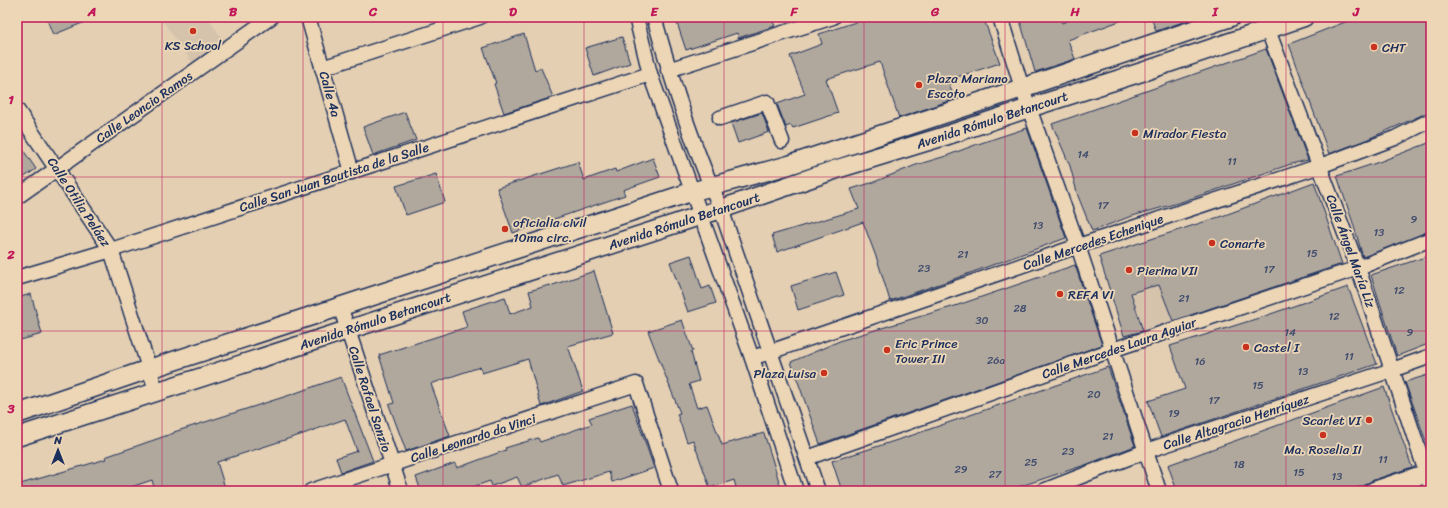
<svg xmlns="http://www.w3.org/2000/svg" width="1448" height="508" viewBox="0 0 1448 508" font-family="Sriracha,sans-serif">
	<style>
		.built { fill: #d5c3ac }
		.building { fill: #b1a89d; stroke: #1b2f5e }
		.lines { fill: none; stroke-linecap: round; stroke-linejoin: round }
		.minor-casing { stroke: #1b2f5e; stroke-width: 17 }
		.major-casing { stroke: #1b2f5e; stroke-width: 21 }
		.minor { stroke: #ecd6b5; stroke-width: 14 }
		.major { stroke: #ecd6b5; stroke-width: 18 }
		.grid { fill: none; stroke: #c2185b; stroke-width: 1; stroke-opacity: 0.55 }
		.poi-dot { fill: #c8321e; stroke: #ecd6b5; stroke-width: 1.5 }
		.labels { text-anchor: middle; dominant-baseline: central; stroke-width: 3.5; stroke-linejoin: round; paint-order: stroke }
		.number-label { font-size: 11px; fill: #404d6e }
		.poi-label { font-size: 13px; fill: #1b2f5e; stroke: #ecd6b5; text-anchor: start }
		.street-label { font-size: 13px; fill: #1b2f5e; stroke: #ecd6b5 }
		.neatline { fill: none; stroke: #c2185b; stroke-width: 1.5 }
		.grid-label { font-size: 13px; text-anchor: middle; font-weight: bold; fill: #c2185b }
	</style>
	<rect width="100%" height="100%" fill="#e4cfb2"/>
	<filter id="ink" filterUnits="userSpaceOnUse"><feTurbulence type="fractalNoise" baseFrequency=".025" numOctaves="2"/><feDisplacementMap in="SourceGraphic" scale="8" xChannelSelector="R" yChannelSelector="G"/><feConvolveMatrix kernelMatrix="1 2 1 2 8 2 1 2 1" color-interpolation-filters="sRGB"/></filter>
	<g filter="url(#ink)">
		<!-- built -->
		<g class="built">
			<path d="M160,17h47l20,28 -32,22z"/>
			<path d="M1159,284l14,38 -30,9 -12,-38z"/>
		</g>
		<!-- building -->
		<g class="building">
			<path d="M46,17h51l-44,18z"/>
			<path d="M675,17h96l4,9 -37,12 -1,-5 -51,17z"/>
			<path d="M871,17h112l17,46 -52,17 6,19 -55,19 -19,-56 -54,17 12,34 -45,15 -2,-3 -5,2 -9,-23 28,-10 -15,-38 32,-12 -3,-10z"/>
			<path d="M1019,17h40l3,6 14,-6h48l1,2 -57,21 7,19 -40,13z"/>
			<path d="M1151,17h47l-42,14z"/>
			<path d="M1358,17h73v94l-63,28 -39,15 -40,-110z"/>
			<path d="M524,34l11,36 6,-2 12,29 -49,16 -10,-29 2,-1 -13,-35z"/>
			<path d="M622,37l8,26 -36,13 -9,-28z"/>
			<path d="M1266,49l42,111 -17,4 -110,38 -52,15 -37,14 -14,-35 -8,-30 -18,-42z"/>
			<path d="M405,112l11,28 -43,15 -10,-28z"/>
			<path d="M762,113l7,19 -31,11 -7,-20z"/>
			<path d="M1027,128l39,110 -115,42 -61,21 -12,-39 -15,-40 -86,30 -5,-17 87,-26 -8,-20 23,-7 42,-17 30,-9 29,-11z"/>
			<path d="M17,141l19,28 -19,13z"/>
			<path d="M1431,142v89l-68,26 -10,-34 -16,-47 42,-14z"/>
			<path d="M653,158l7,19 -37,13 2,5 -112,38 -16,-45 81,-26 6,18 31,-11 1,3z"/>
			<path d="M436,174l9,28 -39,13 -10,-29z"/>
			<path d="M1314,182l28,82 -169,57 -14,-36 -9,2 -19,6 12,38 -19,5 -25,-80 126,-41z"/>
			<path d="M691,255l11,34 8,-3 6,17 -28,9 -18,-50z"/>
			<path d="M1431,255v88l-34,13 -26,-81z"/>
			<path d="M1075,265l27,80 -282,99 -29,-82 51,-22 113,-34z"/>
			<path d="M594,271l19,62 -45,13 15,45 -42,15 -13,-47 -46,14 -2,-6 -24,8 -25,9 19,52 -44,15 -17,-46 5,-2 -15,-48 88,-28 -5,-16 43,-14 5,17 23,-8 -4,-15 21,-6v1z"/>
			<path d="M836,272l8,23 -46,15 -7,-24z"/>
			<path d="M1348,287l29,77 -216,73 -13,-36 37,-12 -15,-43 92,-29z"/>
			<path d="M31,294l11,40 -25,7v-43z"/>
			<path d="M682,320l11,31 -2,1 8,29 -10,3 8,24 10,-3 15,40 42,-12 18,58h-45l-3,-11 -24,8 -17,-48 -6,2 -10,-28 3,-1 -32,-82z"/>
			<path d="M1108,367l27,79 -50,19 -79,26h-164l-10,-30 81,-26z"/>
			<path d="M1431,374v76h-2l-24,-68z"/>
			<path d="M341,377l32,84 -32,11 -5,-14 21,-7 -12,-32 -42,15 -86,28 9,29h-71l-3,-11 -33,11h-102v-6l89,-26 -1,-2 69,-24v-1l116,-37z"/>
			<path d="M1384,387l28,80 -41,14 -6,4 -16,6h-172l-9,-26z"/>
			<path d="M632,404l22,64 -42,14 -3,-10 -46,14 -5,-12 -36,13 -5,-10 -25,9 -2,-5 -29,10h-40l-5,-14 39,-14 2,5 49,-18 -1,-2 33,-10 2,4 52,-18 -3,-6z"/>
		</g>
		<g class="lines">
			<!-- minor casing -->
			<g class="minor-casing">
				<g id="minor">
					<path d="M308,17l44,155"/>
					<path d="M636,17l14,57 102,284 44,133"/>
					<path d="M654,17c18,65 39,130 67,192l97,282"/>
					<path d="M1000,17l22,71 56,158 81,245"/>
					<path d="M1263,17l95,251 73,219"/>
					<path d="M322,68l158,-51"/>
					<path d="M668,70l165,-53"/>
					<path d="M17,110l94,140 46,143"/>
					<path d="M720,118l47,-16 15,39"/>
					<path d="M17,197l254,-180"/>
					<path d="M17,278l94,-28 539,-176"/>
					<path d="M340,306l61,185"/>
					<path d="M752,358l326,-112 242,-80 75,-28 36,-18"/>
					<path d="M807,458l305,-108 246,-82 73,-29"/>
					<path d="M311,491l325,-107 35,107"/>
					<path d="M1043,491l103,-40 246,-81 39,-14"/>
				</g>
			</g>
			<!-- major casing -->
			<g class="major-casing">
				<g id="major">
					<path d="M17,414l132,-45 542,-177 98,-27 233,-77 209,-71"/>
					<path d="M17,437l704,-228 116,-40 108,-33 84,-28 116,-37 159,-54"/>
					<path d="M1374,491l57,-19"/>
				</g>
			</g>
			<!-- minor -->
			<use href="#minor" class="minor"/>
			<!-- major -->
			<use href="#major" class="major"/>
		</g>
	</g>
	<!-- grid -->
	<path class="grid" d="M162,17v474M303,17v474M443,17v474M584,17v474M724,17v474M864,17v474M1005,17v474M1145,17v474M1286,17v474M17,177h1414M17,331h1414"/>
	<!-- markers -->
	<g class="poi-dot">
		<circle cx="193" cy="31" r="4"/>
		<circle cx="1374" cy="47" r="4"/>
		<circle cx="919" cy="85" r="4"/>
		<circle cx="1135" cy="133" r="4"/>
		<circle cx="505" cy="229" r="4"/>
		<circle cx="1212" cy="243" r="4"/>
		<circle cx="1129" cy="270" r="4"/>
		<circle cx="1060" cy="294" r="4"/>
		<circle cx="1246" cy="347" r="4"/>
		<circle cx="887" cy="350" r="4"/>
		<circle cx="824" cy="373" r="4"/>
		<circle cx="1369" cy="420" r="4"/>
		<circle cx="1323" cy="435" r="4"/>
	</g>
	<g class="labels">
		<!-- number labels -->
		<g class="number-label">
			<text x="1083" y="154">14</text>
			<text x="1232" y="161">11</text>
			<text x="1103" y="205">17</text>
			<text x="1414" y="219">9</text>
			<text x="1038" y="225">13</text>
			<text x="1379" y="232">13</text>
			<text x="1312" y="253">15</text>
			<text x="963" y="254">21</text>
			<text x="924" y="268">23</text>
			<text x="1269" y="269">17</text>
			<text x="1399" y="290">12</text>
			<text x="1184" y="298">21</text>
			<text x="1020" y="308">28</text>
			<text x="1334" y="316">12</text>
			<text x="982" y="320">30</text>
			<text x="1290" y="332">14</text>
			<text x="1410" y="332">9</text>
			<text x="1349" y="356">11</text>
			<text x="996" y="360">26a</text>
			<text x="1200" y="361">16</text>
			<text x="1303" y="371">13</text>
			<text x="1258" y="385">15</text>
			<text x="1094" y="394">20</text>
			<text x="1214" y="400">17</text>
			<text x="1174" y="413">19</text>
			<text x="1108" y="436">21</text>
			<text x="1068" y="451">23</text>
			<text x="1383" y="459">11</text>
			<text x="1031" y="462">25</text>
			<text x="1239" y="464">18</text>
			<text x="961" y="469">29</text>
			<text x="1299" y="472">15</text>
			<text x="995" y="474">27</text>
			<text x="1337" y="476">13</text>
		</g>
		<!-- poi labels -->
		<g class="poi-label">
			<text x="193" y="45" text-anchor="middle">KS School</text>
			<text x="1382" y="47">CHT</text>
			<text x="927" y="78">Plaza Mariano<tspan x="927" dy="15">Escoto</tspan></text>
			<text x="1143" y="133">Mirador Fiesta</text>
			<text x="513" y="222">oficialia civil<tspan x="513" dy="15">10ma circ.</tspan></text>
			<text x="1220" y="243">Conarte</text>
			<text x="1137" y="270">Pierina VII</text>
			<text x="1068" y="294">REFA VI</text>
			<text x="895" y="343">Eric Prince<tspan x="895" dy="15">Tower III</tspan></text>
			<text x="1254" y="347">Castel I</text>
			<text x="816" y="373" text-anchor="end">Plaza Luisa</text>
			<text x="1361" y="420" text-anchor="end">Scarlet VI</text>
			<text x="1323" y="449" text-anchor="middle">Ma. Roselia II</text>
		</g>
		<!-- street labels -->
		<g class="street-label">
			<text transform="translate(330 94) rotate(74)">Calle 4a</text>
			<text transform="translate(144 107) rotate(-35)">Calle Leoncio Ramos</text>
			<text transform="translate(992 120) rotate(-18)">Avenida Rómulo Betancourt</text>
			<text transform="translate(334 177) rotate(-18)">Calle San Juan Bautista de la Salle</text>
			<text transform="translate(79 202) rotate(57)">Calle Otilia Peláez</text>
			<text transform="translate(684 221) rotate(-18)">Avenida Rómulo Betancourt</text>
			<text transform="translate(1093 242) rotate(-19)">Calle Mercedes Echenique</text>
			<text transform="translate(1351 251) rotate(70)">Calle Ángel María Liz</text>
			<text transform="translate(375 321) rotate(-18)">Avenida Rómulo Betancourt</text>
			<text transform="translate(1119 348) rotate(-19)">Calle Mercedes Laura Aguiar</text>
			<text transform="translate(370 399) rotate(72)">Calle Rafael Sanzio</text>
			<text transform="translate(1236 422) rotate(-18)">Calle Altagracia Henríquez</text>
			<text transform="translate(473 438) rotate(-18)">Calle Leonardo da Vinci</text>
		</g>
	</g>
	<!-- margin -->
	<rect width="1448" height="508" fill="none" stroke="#ecd6b5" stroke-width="44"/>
	<!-- north arrow -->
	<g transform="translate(58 450)" stroke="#ecd6b5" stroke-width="3" paint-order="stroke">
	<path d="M0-3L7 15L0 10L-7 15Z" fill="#1b2f5e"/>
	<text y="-6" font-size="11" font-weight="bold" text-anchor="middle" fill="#1b2f5e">N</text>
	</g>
	<rect x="22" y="22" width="1404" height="464" class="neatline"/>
	<g class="grid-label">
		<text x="92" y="16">A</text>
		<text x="233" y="16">B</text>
		<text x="373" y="16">C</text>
		<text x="513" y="16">D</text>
		<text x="654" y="16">E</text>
		<text x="794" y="16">F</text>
		<text x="935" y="16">G</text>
		<text x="1075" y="16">H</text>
		<text x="1215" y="16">I</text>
		<text x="1356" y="16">J</text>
		<text x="11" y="104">1</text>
		<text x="11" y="259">2</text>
		<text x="11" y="413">3</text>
	</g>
</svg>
